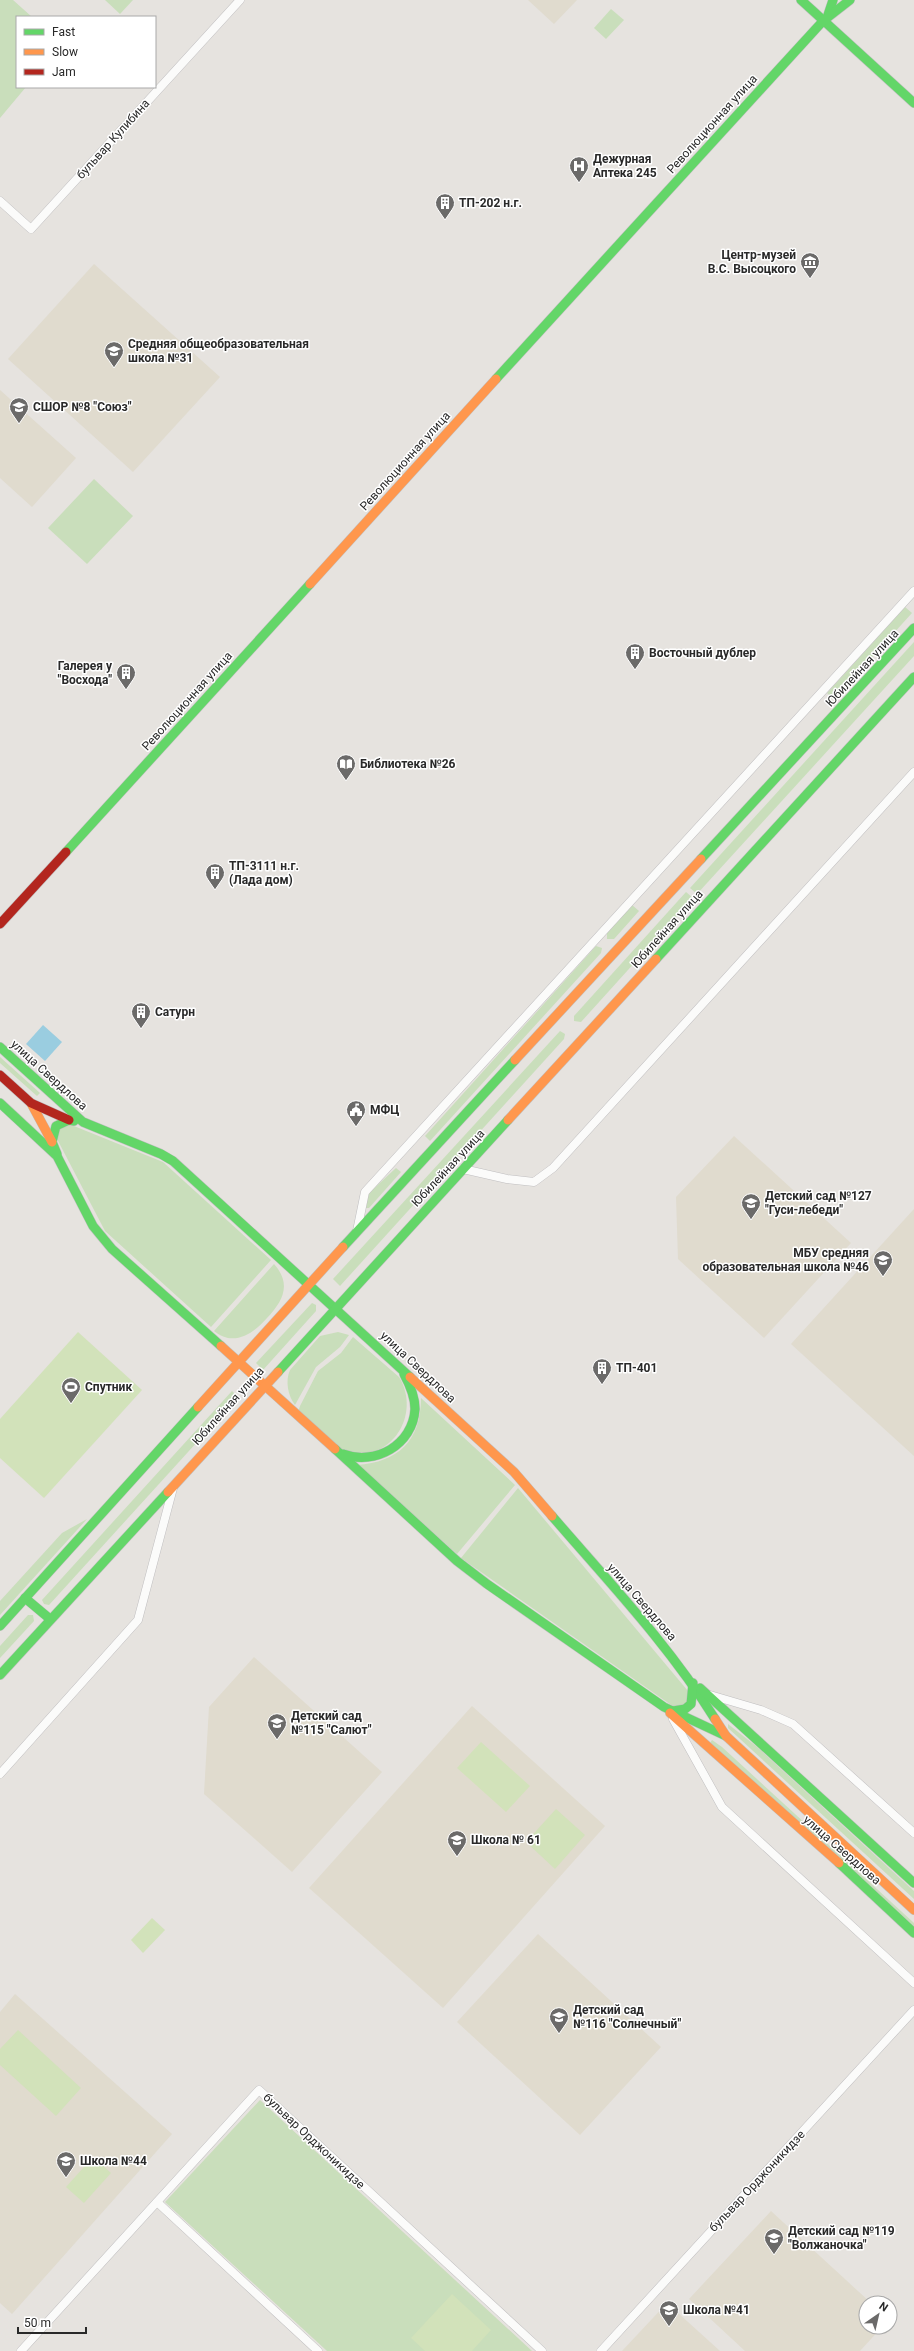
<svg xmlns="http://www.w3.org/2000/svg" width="914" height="2351" viewBox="0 0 914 2351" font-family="Roboto,sans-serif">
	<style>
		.education { fill: #e0dbce }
		.green { fill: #c9debb }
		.pitch { fill: #d2e2ba }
		.water { fill: #9acde0 }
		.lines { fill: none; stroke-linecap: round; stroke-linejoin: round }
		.street-casing { stroke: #c0bfc0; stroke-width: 9 }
		.fast-casing { stroke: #c0bfc0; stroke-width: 10 }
		.slow-casing { stroke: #c0bfc0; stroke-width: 10 }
		.jam-casing { stroke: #c0bfc0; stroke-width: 10 }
		.street { stroke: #fbfbfa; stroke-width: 8 }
		.fast { stroke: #63d668; stroke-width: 9 }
		.slow { stroke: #ff974d; stroke-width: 9 }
		.jam { stroke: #b3261e; stroke-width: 9 }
		.labels { text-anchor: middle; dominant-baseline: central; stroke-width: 3; stroke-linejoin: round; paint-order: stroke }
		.street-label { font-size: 12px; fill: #292929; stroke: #fff }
		.poi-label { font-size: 12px; font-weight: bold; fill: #292929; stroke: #fff; text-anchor: start }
	</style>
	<rect width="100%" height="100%" fill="#e6e3df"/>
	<!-- education -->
	<g class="education">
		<path d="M528,0h49l-23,24z"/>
		<path d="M94,264l126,113 -87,95 -125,-113z"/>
		<path d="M0,390l76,68 -44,49 -32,-29z"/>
		<path d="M734,1136l117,107 -87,95 -86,-79 -2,-62z"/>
		<path d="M914,1209v247l-123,-112z"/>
		<path d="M254,1657l128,115 -90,100 -88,-78 5,-87z"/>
		<path d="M472,1706l133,120 -162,182 -134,-120z"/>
		<path d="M538,1934l123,113 -81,88 -123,-113z"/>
		<path d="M15,1994l157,140 -160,180 -12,-11v-291z"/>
		<path d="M771,2211l100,92h-5v24h16l-22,24h-115l-56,-52z"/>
		<path d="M667,2303l53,48h-98z"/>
	</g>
	<!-- green -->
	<g class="green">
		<path d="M0,0h13l19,17h-15v70h9l-26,31z"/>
		<path d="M105,0h28l-13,14z"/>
		<path d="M611,9l13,11 -18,19 -12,-11z"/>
		<path d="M94,479l39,37 -46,48 -39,-36z"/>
		<path d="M905,607l7,6 -78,86 -7,-6z"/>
		<path d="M914,642v14l-217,238 -7,-6z"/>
		<path d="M686,892l7,6 -112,124 -7,-1v-5z"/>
		<path d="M632,905l7,6 -25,28h-7v-6z"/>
		<path d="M596,946l6,2 -1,5 -171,188 -5,-5z"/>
		<path d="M560,1031l5,3 -1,5 -224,247 -7,-7z"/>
		<path d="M0,1057l40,36 -3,3 -37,-33z"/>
		<path d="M69,1124l94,38 108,98 -60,67 -106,-96 -49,-94 -1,-5z"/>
		<path d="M396,1168l5,4 -32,36h-3l2,-14z"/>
		<path d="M274,1264c18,20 9,37 -7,54 -14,16 -34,29 -53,13z"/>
		<path d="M312,1303l4,2v6l-53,59 -7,-7z"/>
		<path d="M338,1332l11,3 -9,12 -24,20 -21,38c-7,-9 -10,-24 -5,-35l30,-34z"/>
		<path d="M353,1337l46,40c23,37 -8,88 -53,74 -11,-3 -37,-30 -48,-39l2,-6 18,-35 23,-18z"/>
		<path d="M232,1391l6,6 -189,208 -5,-1 -2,-4z"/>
		<path d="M421,1398l94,87 -58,69 -100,-89c41,-3 64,-24 64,-67z"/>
		<path d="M518,1488l170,203v12l-14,4 -213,-149z"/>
		<path d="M87,1519l-87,96v-14l62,-68z"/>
		<path d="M28,1615h5l1,6 -34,37v-12z"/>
		<path d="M728,1724l28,22 158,145v8l-186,-171z"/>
		<path d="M712,1740l10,7 192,176v8l-204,-188z"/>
		<path d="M260,2100l272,251h-205l-162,-149z"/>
	</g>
	<!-- pitch -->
	<g class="pitch">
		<path d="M78,1332l64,58 -98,108 -44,-40v-39z"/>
		<path d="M481,1742l49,44 -24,26 -49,-44z"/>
		<path d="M556,1809l29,26 -30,34 -29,-27z"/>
		<path d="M152,1918l13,12 -22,23 -12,-13z"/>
		<path d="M18,2030l63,58 -25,28 -56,-51v-16z"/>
		<path d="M93,2157l18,16 -27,30 -18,-16z"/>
		<path d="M452,2294l39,36 -19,21h-47l-14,-13z"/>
	</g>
	<!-- water -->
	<path class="water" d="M43,1025l19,17 -17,19 -19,-17z"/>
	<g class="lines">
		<!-- street casing -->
		<g class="street-casing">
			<g id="street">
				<path d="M0,201l31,28 209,-229"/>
				<path d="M463,1169l44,10 27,3 19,-14 361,-396"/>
				<path d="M357,1231l8,-39 549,-601"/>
				<path d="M710,1695l51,15 32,14 121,109"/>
				<path d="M673,1719l49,88 192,176"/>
				<path d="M0,1774l138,-154 35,-132"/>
				<path d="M157,2202l161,149"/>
				<path d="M21,2351l238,-261 283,261"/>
				<path d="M601,2351l313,-341"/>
			</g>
		</g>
		<!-- fast casing -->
		<g class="fast-casing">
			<g id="fast">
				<path d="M801,0l113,103"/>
				<path d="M828,15l5,-15"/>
				<path d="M496,379l327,-358 27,-21"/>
				<path d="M66,852l244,-268"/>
				<path d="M701,859l213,-231"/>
				<path d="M656,959l258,-282"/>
				<path d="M0,1047l83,75 78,32 12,7 237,216"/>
				<path d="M0,1103l57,53 36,70 19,23 109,97"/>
				<path d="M57,1154l-5,-12 4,-16 13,-6 5,1"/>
				<path d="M343,1247l172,-187"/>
				<path d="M278,1372l230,-252"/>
				<path d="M335,1449l122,112 30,23 177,123 62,29"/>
				<path d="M343,1454c32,12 70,-9 72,-45 0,-12 -5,-24 -11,-35"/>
				<path d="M552,1516c56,65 117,129 163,203"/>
				<path d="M25,1598l25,21"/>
				<path d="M0,1626l198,-219"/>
				<path d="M0,1675l168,-183"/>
				<path d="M700,1688l214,195"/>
				<path d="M673,1711l12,-2 6,-5 2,-21"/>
				<path d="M839,1863l75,70"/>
			</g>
		</g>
		<!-- slow casing -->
		<g class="slow-casing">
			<g id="slow">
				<path d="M310,584l186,-205"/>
				<path d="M515,1060l186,-201"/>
				<path d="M31,1103l21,39"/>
				<path d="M508,1120l148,-161"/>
				<path d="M221,1346l114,103"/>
				<path d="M410,1377l104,95 38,44"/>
				<path d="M198,1407l145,-160"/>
				<path d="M168,1492l110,-120"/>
				<path d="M670,1713l169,150"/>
				<path d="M715,1719l11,17 188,174"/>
			</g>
		</g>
		<!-- jam casing -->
		<g class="jam-casing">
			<g id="jam">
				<path d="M0,924l66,-72"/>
				<path d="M0,1075l31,28 38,17"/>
			</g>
		</g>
		<!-- street -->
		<use href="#street" class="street"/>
		<!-- fast -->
		<use href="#fast" class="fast"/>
		<!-- slow -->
		<use href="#slow" class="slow"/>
		<!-- jam -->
		<use href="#jam" class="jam"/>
	</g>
	<!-- icons -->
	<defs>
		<g id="hospital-pin" transform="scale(1)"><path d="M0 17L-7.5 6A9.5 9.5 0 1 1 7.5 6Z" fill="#6b6a69" stroke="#fff"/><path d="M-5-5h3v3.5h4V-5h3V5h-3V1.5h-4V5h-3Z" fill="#fff"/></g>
		<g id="building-pin" transform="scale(1)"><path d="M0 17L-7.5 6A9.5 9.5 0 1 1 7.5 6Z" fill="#6b6a69" stroke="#fff"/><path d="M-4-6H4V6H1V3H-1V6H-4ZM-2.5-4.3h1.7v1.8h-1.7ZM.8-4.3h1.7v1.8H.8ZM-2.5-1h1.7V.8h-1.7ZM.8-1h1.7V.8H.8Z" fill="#fff"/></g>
		<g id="museum-pin" transform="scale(1)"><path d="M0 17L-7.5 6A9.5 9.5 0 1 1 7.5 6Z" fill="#6b6a69" stroke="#fff"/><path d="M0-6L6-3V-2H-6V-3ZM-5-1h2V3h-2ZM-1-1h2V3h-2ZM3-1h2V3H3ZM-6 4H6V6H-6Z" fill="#fff"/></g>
		<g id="school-pin" transform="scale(1)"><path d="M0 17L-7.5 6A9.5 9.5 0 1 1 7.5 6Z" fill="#6b6a69" stroke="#fff"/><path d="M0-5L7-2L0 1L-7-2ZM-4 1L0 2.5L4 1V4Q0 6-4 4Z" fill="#fff"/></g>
		<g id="library-pin" transform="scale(1)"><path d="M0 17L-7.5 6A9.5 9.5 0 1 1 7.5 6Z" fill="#6b6a69" stroke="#fff"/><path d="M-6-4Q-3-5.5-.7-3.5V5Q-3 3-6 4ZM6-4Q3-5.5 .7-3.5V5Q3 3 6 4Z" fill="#fff"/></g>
		<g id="civic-pin" transform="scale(1)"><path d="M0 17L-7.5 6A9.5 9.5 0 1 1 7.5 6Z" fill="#6b6a69" stroke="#fff"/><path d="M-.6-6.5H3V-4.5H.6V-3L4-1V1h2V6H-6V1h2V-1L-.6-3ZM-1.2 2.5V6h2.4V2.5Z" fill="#fff"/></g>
		<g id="stadium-pin" transform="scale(1)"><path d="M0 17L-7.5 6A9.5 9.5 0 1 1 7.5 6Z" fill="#6b6a69" stroke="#fff"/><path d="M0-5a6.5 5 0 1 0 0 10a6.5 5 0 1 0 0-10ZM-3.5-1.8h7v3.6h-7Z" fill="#fff"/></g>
	</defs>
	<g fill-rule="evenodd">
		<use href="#hospital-pin" x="579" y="166"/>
		<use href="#building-pin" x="445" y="203"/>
		<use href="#museum-pin" x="810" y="262"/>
		<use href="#school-pin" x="114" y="351"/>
		<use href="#school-pin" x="19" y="407"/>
		<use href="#building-pin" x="635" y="653"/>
		<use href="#building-pin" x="126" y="673"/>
		<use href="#library-pin" x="346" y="764"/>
		<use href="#building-pin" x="215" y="873"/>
		<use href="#building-pin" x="141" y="1012"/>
		<use href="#civic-pin" x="356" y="1110"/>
		<use href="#school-pin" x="751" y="1203"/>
		<use href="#school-pin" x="883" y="1260"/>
		<use href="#building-pin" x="602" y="1368"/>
		<use href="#stadium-pin" x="71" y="1387"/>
		<use href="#school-pin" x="277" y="1723"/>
		<use href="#school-pin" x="457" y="1840"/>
		<use href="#school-pin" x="559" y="2017"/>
		<use href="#school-pin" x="66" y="2161"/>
		<use href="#school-pin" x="774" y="2238"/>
		<use href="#school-pin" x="669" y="2310"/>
	</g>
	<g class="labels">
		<!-- street labels -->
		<g class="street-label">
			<text transform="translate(712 124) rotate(-48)">Революционная улица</text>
			<text transform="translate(113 139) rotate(-48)">бульвар Кулибина</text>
			<text transform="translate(405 461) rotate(-48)">Революционная улица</text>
			<text transform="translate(862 668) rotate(-47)">Юбилейная улица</text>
			<text transform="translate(187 701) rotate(-48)">Революционная улица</text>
			<text transform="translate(667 929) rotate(-48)">Юбилейная улица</text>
			<text transform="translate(49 1075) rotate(42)">улица Свердлова</text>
			<text transform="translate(448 1168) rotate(-47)">Юбилейная улица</text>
			<text transform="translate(418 1367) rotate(43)">улица Свердлова</text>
			<text transform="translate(228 1406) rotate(-48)">Юбилейная улица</text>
			<text transform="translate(642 1602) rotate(49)">улица Свердлова</text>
			<text transform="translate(842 1850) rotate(41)">улица Свердлова</text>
			<text transform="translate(314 2141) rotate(43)">бульвар Орджоникидзе</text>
			<text transform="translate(757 2181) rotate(-47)">бульвар Орджоникидзе</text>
		</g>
		<!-- poi labels -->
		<g class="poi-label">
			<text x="593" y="159">Дежурная<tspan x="593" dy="14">Аптека 245</tspan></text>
			<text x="459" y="203">ТП-202 н.г.</text>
			<text x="796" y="255" text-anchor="end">Центр-музей<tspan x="796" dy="14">В.С. Высоцкого</tspan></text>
			<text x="128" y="344">Средняя общеобразовательная<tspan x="128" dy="14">школа №31</tspan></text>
			<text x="33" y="407">СШОР №8 "Союз"</text>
			<text x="649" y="653">Восточный дублер</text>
			<text x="112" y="666" text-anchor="end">Галерея у<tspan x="112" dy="14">"Восхода"</tspan></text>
			<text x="360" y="764">Библиотека №26</text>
			<text x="229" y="866">ТП-3111 н.г.<tspan x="229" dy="14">(Лада дом)</tspan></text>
			<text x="155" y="1012">Сатурн</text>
			<text x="370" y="1110">МФЦ</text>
			<text x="765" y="1196">Детский сад №127<tspan x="765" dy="14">"Гуси-лебеди"</tspan></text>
			<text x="869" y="1253" text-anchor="end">МБУ средняя<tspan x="869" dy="14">образовательная школа №46</tspan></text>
			<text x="616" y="1368">ТП-401</text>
			<text x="85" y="1387">Спутник</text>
			<text x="291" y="1716">Детский сад<tspan x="291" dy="14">№115 "Салют"</tspan></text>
			<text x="471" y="1840">Школа № 61</text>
			<text x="573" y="2010">Детский сад<tspan x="573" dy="14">№116 "Солнечный"</tspan></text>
			<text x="80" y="2161">Школа №44</text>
			<text x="788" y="2231">Детский сад №119<tspan x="788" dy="14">"Волжаночка"</tspan></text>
			<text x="683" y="2310">Школа №41</text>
		</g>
	</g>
	<!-- legend -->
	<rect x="16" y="16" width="140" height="72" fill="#ffffff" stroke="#a9a9a9"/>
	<rect x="24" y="29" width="20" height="6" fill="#63d668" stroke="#a9a9a9"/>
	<text x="52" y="36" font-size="12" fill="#292929">Fast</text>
	<rect x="24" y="49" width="20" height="6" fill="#ff974d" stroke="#a9a9a9"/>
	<text x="52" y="56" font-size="12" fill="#292929">Slow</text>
	<rect x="24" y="69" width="20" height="6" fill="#b3261e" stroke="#a9a9a9"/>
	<text x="52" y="76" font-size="12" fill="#292929">Jam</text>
	<!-- north arrow -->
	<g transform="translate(878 2315) rotate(34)"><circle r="19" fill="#ffffff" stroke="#a9a9a9"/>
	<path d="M0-3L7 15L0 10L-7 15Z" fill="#6b6a69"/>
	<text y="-6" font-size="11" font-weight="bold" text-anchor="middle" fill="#292929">N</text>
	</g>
	<!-- scale -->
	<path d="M18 2327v6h68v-6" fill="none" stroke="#292929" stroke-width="2"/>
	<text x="24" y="2327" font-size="12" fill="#292929" stroke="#ffffff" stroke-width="3" paint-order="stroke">50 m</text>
</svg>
